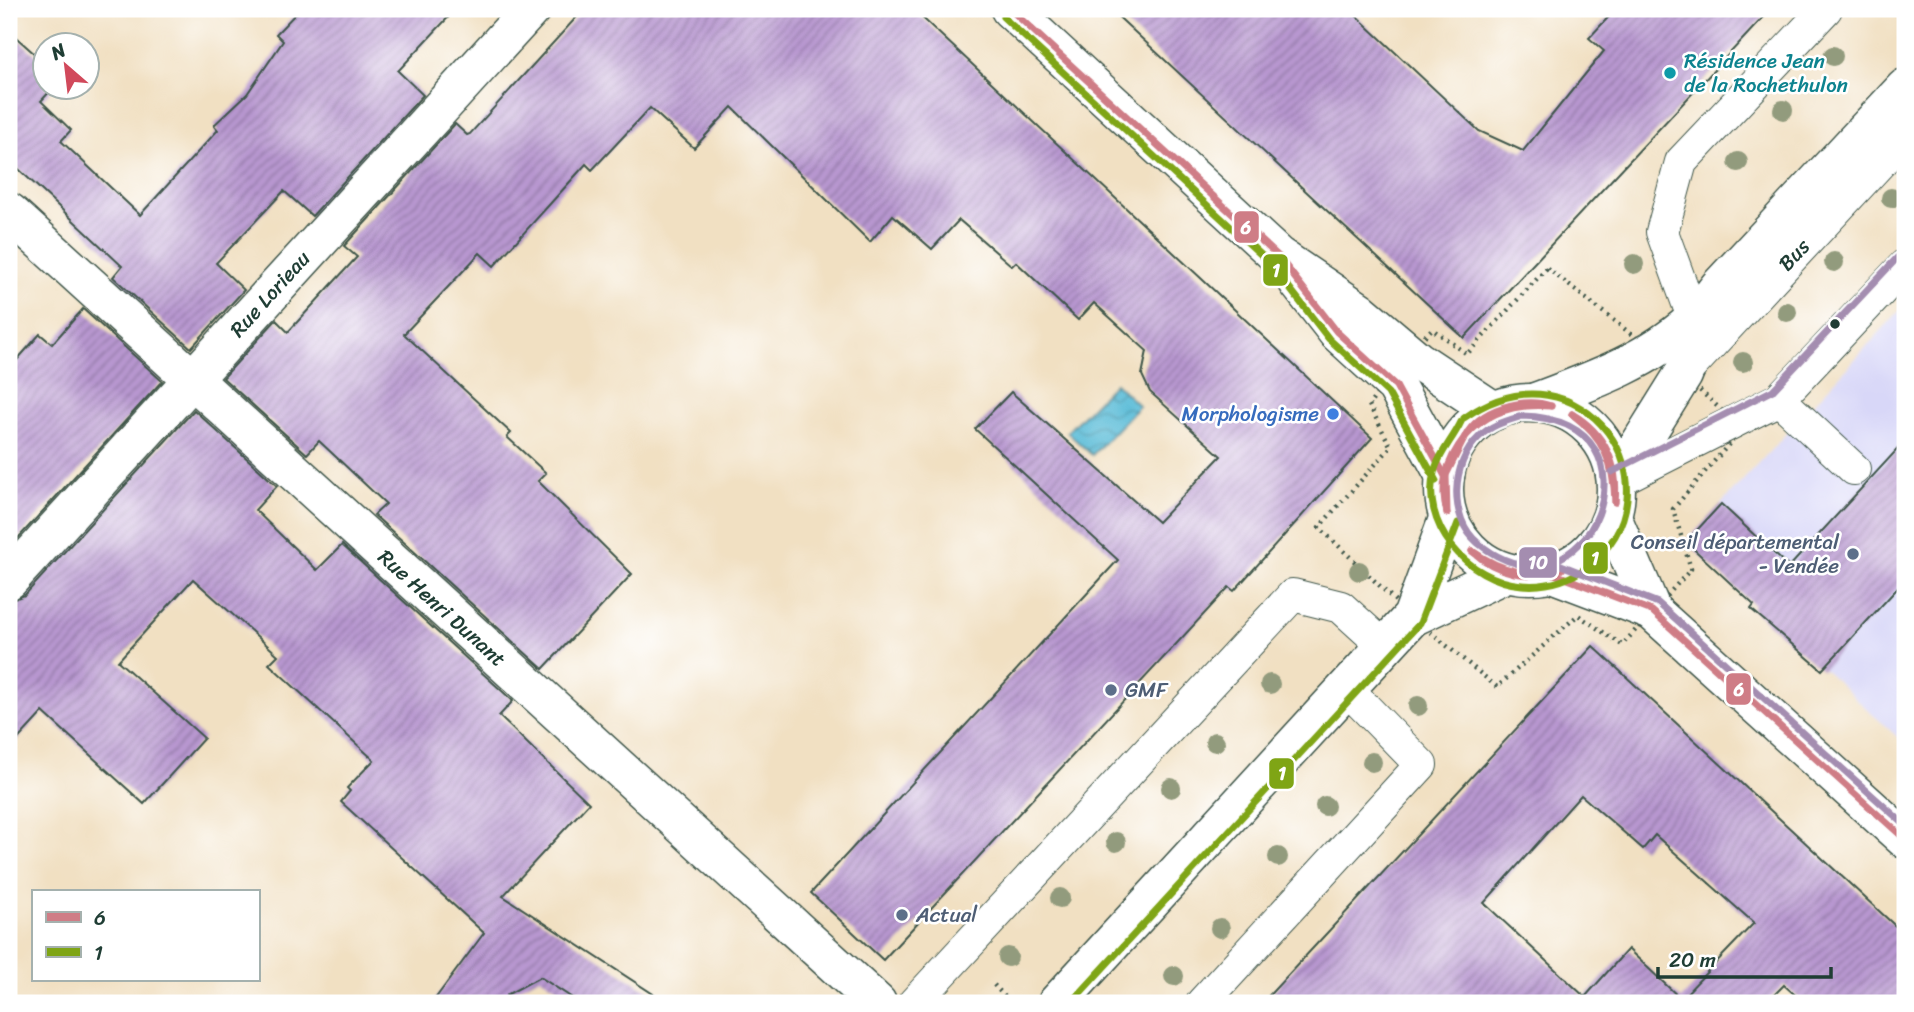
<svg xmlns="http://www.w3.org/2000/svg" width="1914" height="1012" viewBox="0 0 1914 1012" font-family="Sriracha,sans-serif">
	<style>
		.built { fill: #d8d7f8 }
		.water { fill: url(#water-waves); stroke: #3c7c86; stroke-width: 2 }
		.building { fill: url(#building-hatch); fill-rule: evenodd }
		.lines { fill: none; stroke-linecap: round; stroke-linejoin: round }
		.service-casing { stroke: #3e5549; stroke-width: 34 }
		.minor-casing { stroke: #3e5549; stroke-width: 41 }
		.tertiary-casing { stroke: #3e5549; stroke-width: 41 }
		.secondary-casing { stroke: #3e5549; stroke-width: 41 }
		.path { stroke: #3e5549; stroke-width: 4.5; stroke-dasharray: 2 5; stroke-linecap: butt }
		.service { stroke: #fff; stroke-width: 32 }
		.minor { stroke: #fff; stroke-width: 38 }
		.tertiary { stroke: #fff; stroke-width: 38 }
		.secondary { stroke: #fff; stroke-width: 38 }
		.bus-1-casing { stroke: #fff; stroke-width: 12 }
		.bus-2-casing { stroke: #fff; stroke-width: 12 }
		.bus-3-casing { stroke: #fff; stroke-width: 12 }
		.bus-1 { stroke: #cf7d86; stroke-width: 7 }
		.bus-2 { stroke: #7fa515; stroke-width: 7 }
		.bus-3 { stroke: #a48db0; stroke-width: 7 }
		.tree { fill: #929b7d }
		.culture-dot { fill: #0f9aa8; stroke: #fff; stroke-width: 2.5 }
		.bus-dot { fill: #1f3d34; stroke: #fff; stroke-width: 2.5 }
		.shop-dot { fill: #3f7fe0; stroke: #fff; stroke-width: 2.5 }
		.service-dot { fill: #5c6f8a; stroke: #fff; stroke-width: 2.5 }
		.labels { text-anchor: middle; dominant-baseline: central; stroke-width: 5; stroke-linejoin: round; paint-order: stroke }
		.culture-label { font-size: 21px; fill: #0d838f; stroke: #fff; text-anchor: start }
		.street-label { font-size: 21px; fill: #1f3d34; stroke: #fff }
		.shop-label { font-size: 21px; fill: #366cbe; stroke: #fff; text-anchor: end }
		.service-label { font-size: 21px; fill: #4e5e75; stroke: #fff; text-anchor: start }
		.line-badge { stroke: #fff; stroke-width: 2.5 }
		.badge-label { font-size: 19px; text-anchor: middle; font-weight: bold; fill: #fff }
	</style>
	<defs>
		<pattern id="water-waves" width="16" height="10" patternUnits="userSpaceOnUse" patternTransform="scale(1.75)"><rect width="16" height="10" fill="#59bbd7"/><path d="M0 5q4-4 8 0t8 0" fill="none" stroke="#4999af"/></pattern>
		<pattern id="building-hatch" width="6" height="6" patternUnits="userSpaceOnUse" patternTransform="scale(1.75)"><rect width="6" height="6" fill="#b897d0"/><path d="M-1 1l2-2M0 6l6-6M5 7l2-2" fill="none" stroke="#957caa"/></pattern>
	</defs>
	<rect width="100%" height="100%" fill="#fff"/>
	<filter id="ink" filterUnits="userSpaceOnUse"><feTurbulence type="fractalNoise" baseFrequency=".0143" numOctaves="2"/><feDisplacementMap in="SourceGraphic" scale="14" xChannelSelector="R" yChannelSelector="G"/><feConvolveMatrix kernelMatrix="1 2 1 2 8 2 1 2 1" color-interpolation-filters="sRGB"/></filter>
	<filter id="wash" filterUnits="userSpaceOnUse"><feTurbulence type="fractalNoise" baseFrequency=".00686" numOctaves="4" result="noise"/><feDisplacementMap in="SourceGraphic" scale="28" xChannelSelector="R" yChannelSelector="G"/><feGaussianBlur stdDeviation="1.57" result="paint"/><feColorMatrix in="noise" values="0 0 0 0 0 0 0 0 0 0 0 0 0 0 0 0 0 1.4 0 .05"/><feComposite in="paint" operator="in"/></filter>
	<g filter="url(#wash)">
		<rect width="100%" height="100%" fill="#f1e0c2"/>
		<!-- built -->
		<path class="built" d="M1905,305v439l-219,-202z"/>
		<!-- water -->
		<path class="water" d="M1115,383l24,23 -47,49 -25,-23z"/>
		<g id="blocks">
			<!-- building -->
			<g class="building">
				<path d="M300,9h156l-58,62 25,24 -111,121 -28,-25 -68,72 28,27 -53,58 -78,-71 9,-11 -113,-106v-129l37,33v24h7l-12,13 30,29 -10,11 79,74 78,-85 -4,-5 33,-31 36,-53 -7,-7z"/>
				<path d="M584,9h329l459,429 -138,153 -5,-4 -346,373 -72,-67 307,-333 -143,-131 36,-37 147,130 63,-66 -71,-64 -8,-17 5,-24 -53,-48 -16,17 -62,-58 -4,4 -53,-46 -27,29 -39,-34 -23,27 -138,-135 -38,41 -44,-40 -58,62 -6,-6 -92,102 -14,-13 -76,81 107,99 -4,4 39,36 -8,8 94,93 -89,95 -169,-154 12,-11 -67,-63 -12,13 -84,-76 53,-58 12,12 69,-75 -13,-11 111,-122 12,11 3,-1z"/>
				<path d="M1110,9h239l130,122 44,20 81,-100 -15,-13 27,-29h155l-307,329z"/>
				<path d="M83,309l79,72 -153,167v-179l31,-35 12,10z"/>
				<path d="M194,410l83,76 -22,24 62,60 25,-25 171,156 -14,15 90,87 -86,93 164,107h-87l-40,-26 -32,17 -7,9h-69l52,-70 -143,-131 9,-11 -3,-3 27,-28 -105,-96 9,-9 -85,-76 -75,82 86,77 -60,66 -101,-92 -34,37v-148l16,-6z"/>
				<path d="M1905,441v139l-83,90 -71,-61 3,-4 -68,-63 35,-38 68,63z"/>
				<path d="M1593,646l312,289v68h-101l-20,-18 -18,18h-504zM1581,795l62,54 12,-14 99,88 -73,76 -53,-50 -43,48 -101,-94z"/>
			</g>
		</g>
	</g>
	<g filter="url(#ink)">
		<use href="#blocks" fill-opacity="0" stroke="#3e5549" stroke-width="2"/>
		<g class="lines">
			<!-- service casing -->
			<g class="service-casing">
				<g id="service">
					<path d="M1694,320l-32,-88 19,-70 145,-153"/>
					<path d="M1691,366l214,-230"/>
					<path d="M1779,399l75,70"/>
					<path d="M1617,481l162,-82 126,-134"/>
					<path d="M914,1003l379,-408 48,12 44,40"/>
					<path d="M1202,1003l219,-238 -75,-77"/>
				</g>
			</g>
			<!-- minor casing -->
			<g class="minor-casing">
				<g id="minor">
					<path d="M9,212l868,791"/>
					<path d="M9,580l522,-571"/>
				</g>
			</g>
			<!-- tertiary casing -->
			<g class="tertiary-casing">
				<g id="tertiary">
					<path d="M1612,517l40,94"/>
					<path d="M1552,573l100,38 253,228"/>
				</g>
			</g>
			<!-- secondary casing -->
			<g class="secondary-casing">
				<g id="secondary">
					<path d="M1010,9l268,247 81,55 58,49 77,51"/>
					<path d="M1298,282l39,50 59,54 49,90"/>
					<circle cx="1530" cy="489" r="86"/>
					<path d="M1533,403c56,-21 114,-41 159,-82 10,-9 18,-23 27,-34l186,-199"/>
					<path d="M1617,481l66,-106 27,-67"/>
					<path d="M1412,617l94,-44"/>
					<path d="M1057,1003l355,-386 36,-98"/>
				</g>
			</g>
			<!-- path -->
			<g class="path">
				<path d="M1547,268l136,107 59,54 -69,80 18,60 -69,76 -44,-30 -81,72 -85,-70 -93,-90 72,-80 -22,-42 40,-54 23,-22 35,25z"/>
				<path d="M994,985l13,14"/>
			</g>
			<!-- service -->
			<use href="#service" class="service"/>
			<!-- minor -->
			<use href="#minor" class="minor"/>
			<!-- tertiary -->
			<use href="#tertiary" class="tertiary"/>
			<!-- secondary -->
			<use href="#secondary" class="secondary"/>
			<!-- bus-1 casing -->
			<g class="bus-1-casing">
				<g id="bus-1">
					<path d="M1010,9l268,247 59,76 59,54 49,90"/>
					<path d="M1572,414c33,19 47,51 43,88"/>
					<path d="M1572,414c32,24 42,49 43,88"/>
					<path d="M1465,437c14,-28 58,-40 86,-31"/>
					<path d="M1465,437c22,-26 53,-34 86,-31"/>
					<path d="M1447,513c-8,-28 0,-53 18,-76"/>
					<path d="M1447,513l-1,-38 19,-38"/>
					<path d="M1472,551c32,22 52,25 90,18"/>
					<path d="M1472,551c25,23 58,30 90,18"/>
					<path d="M1552,573l100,38 253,228"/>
				</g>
			</g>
			<!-- bus-2 casing -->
			<g class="bus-2-casing">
				<g id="bus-2">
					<path d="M1003,17l267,246 59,76 59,54 48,88"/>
					<path d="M1461,422c-8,17 -20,29 -26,47 -17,55 33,112 87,116 24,2 46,-4 65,-18 101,-78 -5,-232 -123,-149"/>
					<path d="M1071,1003l349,-380 38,-100"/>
				</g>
			</g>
			<!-- bus-3 casing -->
			<g class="bus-3-casing">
				<g id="bus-3">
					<path d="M1522,416c153,3 65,217 -44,127 -30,-25 -27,-80 1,-106 12,-12 27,-16 43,-21z"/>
					<path d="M1612,472l161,-82 124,-132"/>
					<path d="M1556,563l102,40 247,222"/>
				</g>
			</g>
			<!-- bus-1 -->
			<use href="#bus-1" class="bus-1"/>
			<!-- bus-2 -->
			<use href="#bus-2" class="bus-2"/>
			<!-- bus-3 -->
			<use href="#bus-3" class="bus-3"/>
		</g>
		<!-- trees -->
		<g class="tree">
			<circle cx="1833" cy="56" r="10"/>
			<circle cx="1783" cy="110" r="10"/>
			<circle cx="1738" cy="162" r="10"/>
			<circle cx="1891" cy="198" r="10"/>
			<circle cx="1834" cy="262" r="10"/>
			<circle cx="1634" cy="264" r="10"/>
			<circle cx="1787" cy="312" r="10"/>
			<circle cx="1743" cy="362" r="10"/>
			<circle cx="1359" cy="571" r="10"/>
			<circle cx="1270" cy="684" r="10"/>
			<circle cx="1418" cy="706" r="10"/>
			<circle cx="1215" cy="742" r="10"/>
			<circle cx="1372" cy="762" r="10"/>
			<circle cx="1171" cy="788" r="10"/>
			<circle cx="1325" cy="806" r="10"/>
			<circle cx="1116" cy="842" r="10"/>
			<circle cx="1278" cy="857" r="10"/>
			<circle cx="1060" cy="898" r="10"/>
			<circle cx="1220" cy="928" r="10"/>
			<circle cx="1008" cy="957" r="10"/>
			<circle cx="1174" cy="976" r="10"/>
		</g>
	</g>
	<!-- markers -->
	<circle class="culture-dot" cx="1670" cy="73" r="7"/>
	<circle class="bus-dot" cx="1835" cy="324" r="6"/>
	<circle class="shop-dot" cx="1333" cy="414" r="7"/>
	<g class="service-dot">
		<circle cx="1853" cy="554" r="7"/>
		<circle cx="1111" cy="690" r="7"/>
		<circle cx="902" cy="915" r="7"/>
	</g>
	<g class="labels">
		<!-- culture labels -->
		<g class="culture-label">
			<text x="1684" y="61">Résidence Jean<tspan x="1684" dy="24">de la Rochethulon</tspan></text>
		</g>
		<!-- street labels -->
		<g class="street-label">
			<text transform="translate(1794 255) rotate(-47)">Bus</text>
			<text transform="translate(270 294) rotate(-48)">Rue Lorieau</text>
			<text transform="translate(442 608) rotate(42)">Rue Henri Dunant</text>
		</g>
		<!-- shop labels -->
		<g class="shop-label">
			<text x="1319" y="414">Morphologisme</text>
		</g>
		<!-- service labels -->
		<g class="service-label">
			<text x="1839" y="542" text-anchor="end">Conseil départemental<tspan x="1839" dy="24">- Vendée</tspan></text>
			<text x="1125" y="690">GMF</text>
			<text x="916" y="915">Actual</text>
		</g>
	</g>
	<g class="line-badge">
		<rect x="1233" y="210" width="27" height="34" rx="7" fill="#cf7d86"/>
		<rect x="1262" y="253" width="27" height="34" rx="7" fill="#7fa515"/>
		<rect x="1582" y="541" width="27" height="34" rx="7" fill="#7fa515"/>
		<rect x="1518" y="546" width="40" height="33" rx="7" fill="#a48db0"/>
		<rect x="1725" y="672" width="27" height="34" rx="7" fill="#cf7d86"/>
		<rect x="1268" y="757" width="27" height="33" rx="7" fill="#7fa515"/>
	</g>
	<g class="badge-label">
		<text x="1246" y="234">6</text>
		<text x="1276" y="277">1</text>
		<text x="1595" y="565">1</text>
		<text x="1538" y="569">10</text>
		<text x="1739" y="696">6</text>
		<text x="1282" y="780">1</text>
	</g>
	<!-- margin -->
	<rect width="1914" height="1012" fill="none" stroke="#fff" stroke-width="35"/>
	<!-- legend -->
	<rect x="32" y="890" width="228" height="91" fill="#ffffff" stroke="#a5b1ae" stroke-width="2"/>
	<rect x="46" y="912" width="35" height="10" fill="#cf7d86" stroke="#a5b1ae" stroke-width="2"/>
	<text x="94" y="925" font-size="21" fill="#1f3d34">6</text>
	<rect x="46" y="947" width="35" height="10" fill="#7fa515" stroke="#a5b1ae" stroke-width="2"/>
	<text x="94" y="960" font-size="21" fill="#1f3d34">1</text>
	<!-- north arrow -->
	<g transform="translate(66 66) rotate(332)"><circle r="33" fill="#ffffff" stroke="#a5b1ae" stroke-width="2"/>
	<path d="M0-5L12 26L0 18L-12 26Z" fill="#d1495b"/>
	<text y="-10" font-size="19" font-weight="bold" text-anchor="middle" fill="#1f3d34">N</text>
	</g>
	<!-- scale -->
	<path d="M1658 967v10h173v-10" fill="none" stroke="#1f3d34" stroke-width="3.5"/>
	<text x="1669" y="967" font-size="21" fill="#1f3d34" stroke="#ffffff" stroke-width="5" paint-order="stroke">20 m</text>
</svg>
